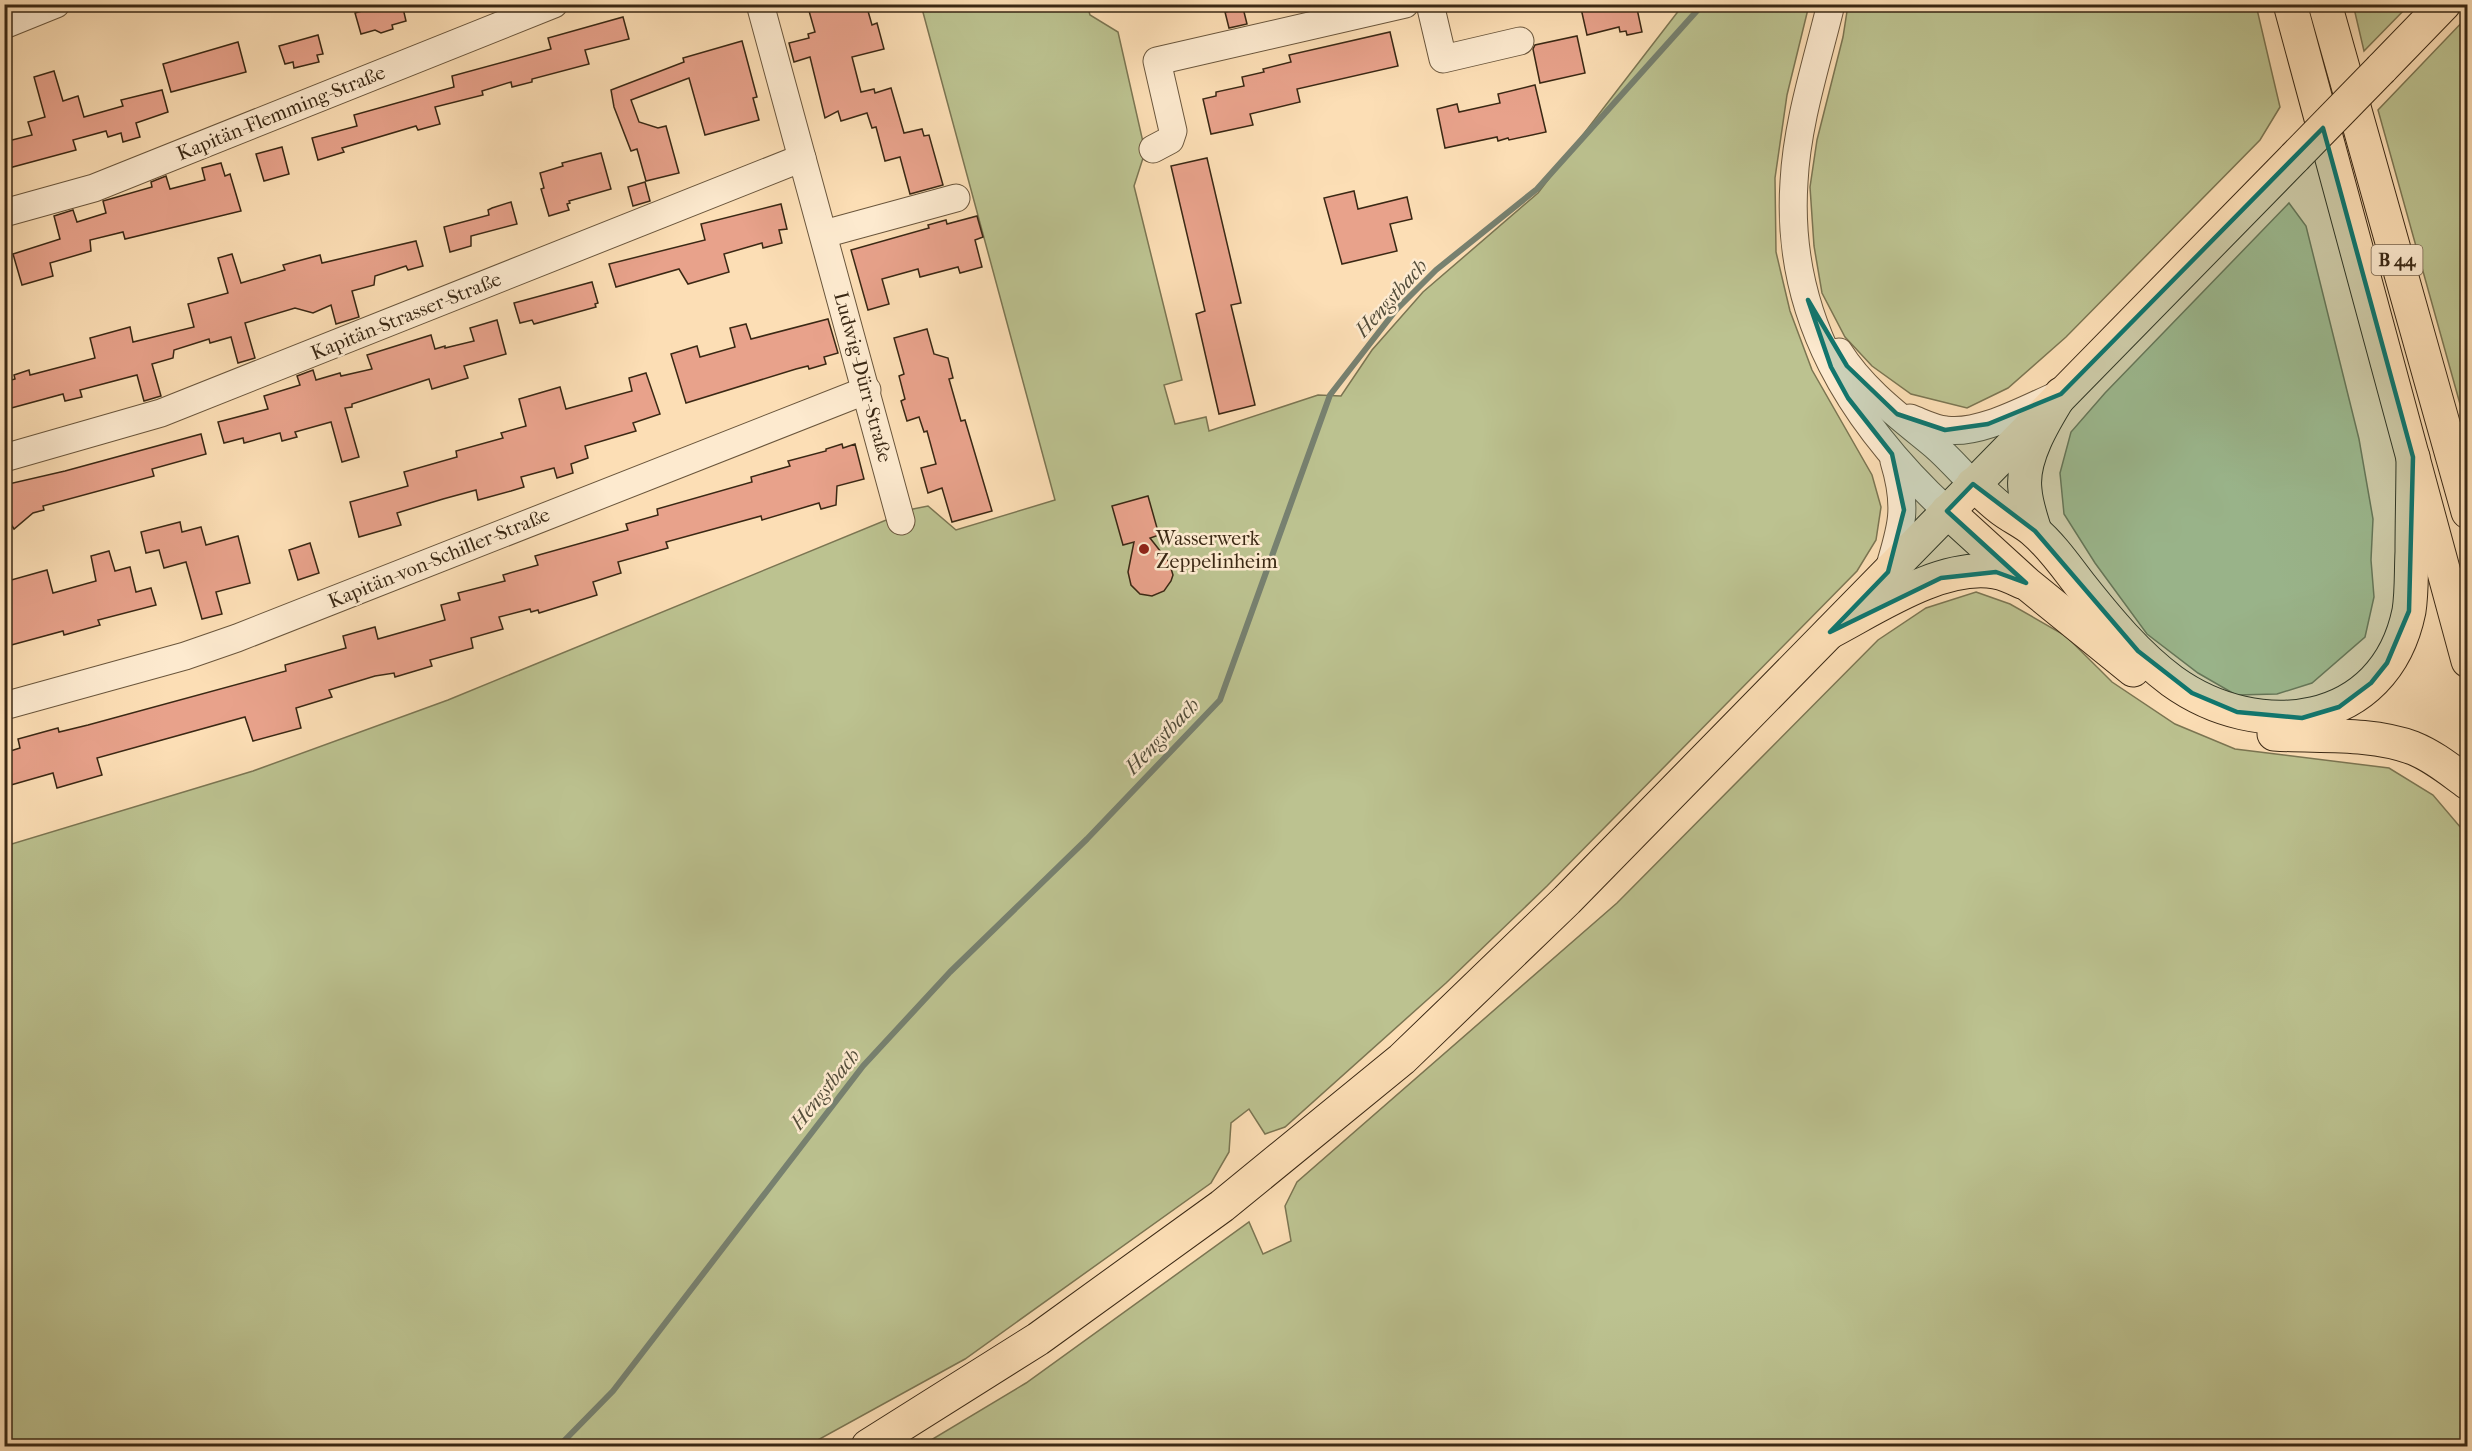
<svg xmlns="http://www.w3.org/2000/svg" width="2472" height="1451" viewBox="0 0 2472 1451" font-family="'IM FELL French Canon',serif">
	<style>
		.green { fill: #bcc290; stroke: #7b7552; stroke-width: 1.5 }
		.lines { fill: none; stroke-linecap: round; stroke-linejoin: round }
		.stream { stroke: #778170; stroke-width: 6 }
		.building { fill: #e8a28b; stroke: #3a2814; stroke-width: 1.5 }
		.minor-casing { stroke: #6a563c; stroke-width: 29 }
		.major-casing { stroke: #3a2814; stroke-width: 35 }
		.highway-casing { stroke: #3a2814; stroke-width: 35 }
		.minor { stroke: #fdeacf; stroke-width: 27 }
		.major { stroke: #fcdeb5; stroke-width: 33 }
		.highway { stroke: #fcdeb5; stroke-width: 33 }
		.major-bridge-casing { stroke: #3a2814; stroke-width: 35; stroke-linecap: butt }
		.major-bridge { stroke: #fcdeb5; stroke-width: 33 }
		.marked { fill: #0f766e; fill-opacity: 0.2; stroke: #0f766e; stroke-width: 4.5; stroke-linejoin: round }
		.poi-dot { fill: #8f2418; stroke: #fdeacf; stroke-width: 2 }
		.labels { text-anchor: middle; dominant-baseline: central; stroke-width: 5; stroke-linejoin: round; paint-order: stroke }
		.shield { fill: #fdeacf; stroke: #74624c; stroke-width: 1.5 }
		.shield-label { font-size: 18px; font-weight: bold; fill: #3a2814 }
		.street-label { font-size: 20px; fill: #3a2814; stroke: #fdeacf }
		.poi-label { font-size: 20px; fill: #3a2814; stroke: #fdeacf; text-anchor: start }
		.water-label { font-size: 21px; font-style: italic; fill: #534d3a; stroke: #fdeacf }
	</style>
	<rect width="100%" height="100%" fill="#fcdeb5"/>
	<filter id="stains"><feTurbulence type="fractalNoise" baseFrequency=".00333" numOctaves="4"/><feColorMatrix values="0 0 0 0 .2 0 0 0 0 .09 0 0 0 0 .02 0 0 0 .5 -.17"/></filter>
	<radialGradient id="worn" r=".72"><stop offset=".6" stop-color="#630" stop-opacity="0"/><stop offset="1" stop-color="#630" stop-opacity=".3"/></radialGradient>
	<!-- green -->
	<g class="green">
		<path d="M2353,4h56v1l-45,46z"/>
		<path d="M921,5h166l3,10 28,17 25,110 1,13 -10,31 48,194 -18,5 11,39 31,-7 3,14 109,-36 23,1 31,-46 51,-58 115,-99 145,-188h126l-22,90 -12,83 1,74 14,59 22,59 60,105 9,32 -5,33 -19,31 -310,315 -101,97 -161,144 -20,7 -16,-25 -18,14 -2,29 -18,31 -246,176 -158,87h-802v-600l248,-75 195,-71 465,-191 15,-3 28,24 99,-30z"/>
		<path d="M1848,5h408l24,102 -20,33 -194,197 -58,51 -41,20 -56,-14 -39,-28 -27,-29 -23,-44 -8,-47 -4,-59 7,-47 26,-103z"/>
		<path d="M2467,17v412l-89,-319z"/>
		<path d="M2289,203l17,23 53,213 14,80 -2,41 3,37 -9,40 -53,46 -35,11 -41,1 -38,-22 -51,-39 -52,-71 -31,-49 -4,-41 11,-41 34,-39z"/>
		<path d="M1976,592l34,12 56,32 46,46 63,42 60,25 154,19 44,27 34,40v611h-1546l105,-63 223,-161 14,32 28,-13 -6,-35 12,-24 320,-279 261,-263 48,-32z"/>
	</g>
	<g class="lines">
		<!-- stream -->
		<path class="stream" d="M559,1446l54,-55 250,-325 87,-94 137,-133 133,-139 110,-305 66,-85 40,-40 101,-81 166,-185"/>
	</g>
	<!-- building -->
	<g class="building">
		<path d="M368,4h34l4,17 -14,4 1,4 -12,4 -6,-3 -14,4 -6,-21 14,-4z"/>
		<path d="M807,4h59l6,21 5,-2 7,26 -32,8 9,35 13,-3 1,4 16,-5 13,45 18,-4 2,7 5,-1 14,50 -33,9 -10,-37 -15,4 -9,-34 -4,1 -5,-15 -26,8 -3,-10 -13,7 -15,-61 -16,5 -5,-19 20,-5 -1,-4 7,-2z"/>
		<path d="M1580,4h56l6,28 -15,3 -1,-4 -6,1 -1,-5 -32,8z"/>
		<path d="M1243,8l4,16 -18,4 -4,-16z"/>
		<path d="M623,17l6,22 -44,11 4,14 -57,15v3l-20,5 -1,-5 -29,9 1,4 -48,12 5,17 -22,6 -2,-4 -74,22 2,4 -26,8 -6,-22 45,-12 -3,-11 100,-28 -2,-11 99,-27 -3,-11z"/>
		<path d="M1390,32l8,34 -101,23 3,13 -50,12 3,11 -42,9 -8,-35 13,-3v-4l28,-6 -2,-9 22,-5 -1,-3 28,-7 -2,-7z"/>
		<path d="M318,35l5,19 -6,1 2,7 -25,6 -1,-6 -8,2 -6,-18z"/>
		<path d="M1577,36l8,37 -45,10 -7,-34 2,-4z"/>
		<path d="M742,41l15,56 -4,1 6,22 -54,15 -16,-57 -58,22 8,22 19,6 8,-2 13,47 -33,8 -9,-32 -6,2 -17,-44 -3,-17 73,-28 -1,-4z"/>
		<path d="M238,42l8,30 -75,20 -8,-28z"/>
		<path d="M54,71l9,30 15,-5 6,21 39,-11 -2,-6 41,-10 6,22 -32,11 4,14 -17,5 -2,-9 -13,4 -2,-6 -33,9 3,10 -67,18 -5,-26 28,-7 -4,-13 17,-5 -11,-40z"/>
		<path d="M1535,85l11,47 -37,8 -1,-2 -10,3 -1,-4 -52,11 -8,-39 20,-5 2,8 41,-9 -2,-9z"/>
		<path d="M282,147l7,27 -25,7 -8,-27z"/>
		<path d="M601,153l10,36 -42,12 1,2 -3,1 2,6 -20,6 -8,-27 3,-1 -4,-15 23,-7 -1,-3z"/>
		<path d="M1207,158l34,145 -10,2 24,100 -36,9 -23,-100 9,-3 -34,-145z"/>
		<path d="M221,163l4,13 5,-2 11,37 -116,28 -2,-7 -33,8 1,11 -41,12 3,13 -31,9 -9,-31 47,-15 -6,-23 19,-6 4,12 29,-9 -3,-12 49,-14 -1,-5 15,-6 4,13 35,-9 -3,-12z"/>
		<path d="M645,182l5,19 -17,5 -5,-19z"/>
		<path d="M1354,191l4,18 49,-12 5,22 -22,5 7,27 -55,13 -18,-66z"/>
		<path d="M511,202l6,22 -46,12v10l-21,6 -6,-25 45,-12 -1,-5 4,-2z"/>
		<path d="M781,204l6,25 -8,1 3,13 -19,5 -1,-5 -38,11 5,18 -41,12 -9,-15 -63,18 -7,-23 96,-24 -4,-16z"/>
		<path d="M977,216l6,21 -8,3 7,27 -22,6 -2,-6 -38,10 -2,-8 -36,10 7,25 -21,6 -17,-60 78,-22 -1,-3 18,-5 1,4z"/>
		<path d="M416,241l7,25 -15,4 -2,-4 -31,10 -1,9 -22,6 7,26 -23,7 -5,-19 -18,8 -18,-5 -50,15 10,35 -17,5 -7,-26 -21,6 -1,-4 -35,11 -1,8 -21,6 9,32 -17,5 -7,-26 -57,15 2,7 -17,4 -2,-7 -59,16v-28l11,-3 -1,-4 15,-5 1,5 65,-17 -5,-20 40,-11 3,15 61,-15 -6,-23 40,-11 -10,-35 14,-4 9,29 44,-13 -2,-5 37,-10 2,8z"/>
		<path d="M592,282l6,21 -3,1 1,3 -62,17 -2,-4 -12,3 -6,-20z"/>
		<path d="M828,319l10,34 -14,4 2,7 -17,5 -1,-3 -12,3 -110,34 -15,-49 26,-8 3,11 35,-10 -5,-19 16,-4 5,15z"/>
		<path d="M497,320l9,34 -42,12 4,12 -36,11 -3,-10 -77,25v3l-7,1 14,49 -17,5 -11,-40 -36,10 2,5 -15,4 -2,-8 -36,10 -1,-5 -19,5 -6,-21 50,-13 -4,-13 36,-11 -3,-9 16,-6 3,10 24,-7 1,3 31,-7 -5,-14 64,-20 4,14 10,-3v2l29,-7 -4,-13z"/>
		<path d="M927,329l7,25 14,4 5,20 -4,1 12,42 4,-1 27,91 -40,11 -10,-34 -14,5 -7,-25 15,-4 -9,-33 -3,1 -5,-15 -12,4 -6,-20 4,-2 -6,-23 5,-2 -10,-36z"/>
		<path d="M646,373l14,41 -27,9 3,8 -51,15 3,12 -17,6 2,9 -16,5 -3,-10 -33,9 3,10 -13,4 -33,9 -2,-10 -33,9 -46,14 4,12 -42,12 -9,-35 58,-16 -4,-14 53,-15 -1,-6 47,-13 -2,-5 25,-7 -7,-27 41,-12 6,22 66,-18 -3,-13z"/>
		<path d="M201,434l5,20 -54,15 2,7 -111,30 1,4 -11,3 -19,16 -10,-16v-28l61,-14z"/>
		<path d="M842,444l1,4 12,-4 9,35 -27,7 -1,19 -15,4 -2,-6 -57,17 -1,-4 -95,26 2,6 -50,14 3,11 -28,9 4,13 -58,18 -1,-3 -7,2 -1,-3 -31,8 4,12 -32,9 2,10 -43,12 2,6 -37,11 -1,-4 -19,3 -46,14 3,7 -36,11 5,20 -48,13 -8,-24 -148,41 5,17 -45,13 -4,-15 -49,14v-34l16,-5 -2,-9 40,-11 1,4 29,-7 198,-54 -1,-6 61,-17 -3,-12 32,-9 3,12 67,-19 -4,-15 19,-5 -2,-7 47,-12 -2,-6 35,-10 -3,-9 93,-26 -2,-6 32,-9 -1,-6 95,-27 -1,-5 39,-11 -2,-5 38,-10v-2z"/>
		<path d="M1148,496l11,39 -9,3 19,24 4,13 -2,6 -7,10 -12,5 -12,-2 -9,-9 -3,-13 6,-30 -11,3 -11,-39z"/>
		<path d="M180,522l2,10 19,-5 5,18 32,-9 12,47 -34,9 6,22 -20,5 -16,-57 -22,6 -5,-18 -13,3 -5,-21z"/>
		<path d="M310,543l9,30 -21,7 -9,-30z"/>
		<path d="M109,551l6,20 15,-4 6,25 15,-4 5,17 -58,15 2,5 -36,10 -1,-4 -59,16v-65l43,-12 6,23 43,-12 -5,-25z"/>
	</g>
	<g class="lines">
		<!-- minor casing -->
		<g class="minor-casing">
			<g id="minor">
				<path d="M760,4l141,517"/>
				<path d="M1430,4l13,55 77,-18"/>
				<path d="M1831,4c-14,58 -34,118 -37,178 -9,135 58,241 153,329"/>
				<path d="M4,25l52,-21"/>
				<path d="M1153,149l17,-9 3,-9 -16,-70 248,-57"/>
				<path d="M4,213l90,-25 460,-184"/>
				<path d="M824,234l132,-36"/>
				<path d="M1839,352c24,38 61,65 95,93 14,12 26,26 39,39"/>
				<path d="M1910,418c11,4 24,11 36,12 34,5 81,-22 112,-35"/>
				<path d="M4,458l157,-45 641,-255"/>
				<path d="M1888,572c14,-45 20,-65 6,-111"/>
				<path d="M4,706l181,-50 52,-18 630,-248"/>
			</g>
		</g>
		<!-- major casing -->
		<g class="major-casing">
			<g id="major">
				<path d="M2381,69l63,-65"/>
				<path d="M868,1446l170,-107 184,-133 180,-147 165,-159 728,-743"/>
			</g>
		</g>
		<!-- highway casing -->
		<g class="highway-casing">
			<g id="highway">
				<path d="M2290,4l178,657"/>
				<path d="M2325,4l143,508"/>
				<path d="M1973,484c9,8 18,17 27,24 11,9 24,14 34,23 18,15 33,37 47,55 27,34 56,69 91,95 86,62 213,48 237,-70 3,-19 2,-40 3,-59 0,-32 1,-64 1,-95"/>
				<path d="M1947,511l79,72 107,87"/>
				<path d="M2035,531c-4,-13 -9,-27 -10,-41 -4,-32 20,-70 36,-96"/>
				<path d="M1830,632c46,-24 112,-69 165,-60 9,1 19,6 27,10"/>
				<path d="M2274,734c44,3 96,-2 139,14 20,8 37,22 55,35"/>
			</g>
		</g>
		<!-- minor -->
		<use href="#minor" class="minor"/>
		<!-- major -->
		<use href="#major" class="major"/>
		<!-- highway -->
		<use href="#highway" class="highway"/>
		<!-- major-bridge casing -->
		<g class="major-bridge-casing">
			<path id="major-bridge" d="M2295,157l86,-88"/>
		</g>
		<!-- major-bridge -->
		<use href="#major-bridge" class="major-bridge"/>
	</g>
	<!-- marked area -->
	<path class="marked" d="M2323,128l90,329 -4,154 -22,52 -16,20 -32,24 -37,11 -65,-6 -45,-19 -54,-42 -103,-120 -62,-47 -26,27 79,72 -30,-11 -55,6 -111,54 58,-60 16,-62 -12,-56 -44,-56 -17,-31 -23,-67 39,66 50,48 48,16 43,-6 73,-30z"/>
	<!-- markers -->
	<circle class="poi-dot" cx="1144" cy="549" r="6"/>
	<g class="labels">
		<!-- shield labels -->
		<rect class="shield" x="2371.5" y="245" width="51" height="30" rx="4.5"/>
		<g class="shield-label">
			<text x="2397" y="260">B 44</text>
		</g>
		<!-- street labels -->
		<g class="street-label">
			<text transform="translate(281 113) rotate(-22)">Kapitän-Flemming-Straße</text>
			<text transform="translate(406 316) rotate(-22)">Kapitän-Strasser-Straße</text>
			<text transform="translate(863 377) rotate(75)">Ludwig-Dürr-Straße</text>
			<text transform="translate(439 558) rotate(-22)">Kapitän-von-Schiller-Straße</text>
		</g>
		<!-- poi labels -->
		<g class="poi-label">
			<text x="1156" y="538">Wasserwerk<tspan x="1156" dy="23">Zeppelinheim</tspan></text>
		</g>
		<!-- water labels -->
		<g class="water-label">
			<text transform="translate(1391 298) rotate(-48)">Hengstbach</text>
			<text transform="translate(1162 736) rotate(-46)">Hengstbach</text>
			<text transform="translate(825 1089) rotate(-51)">Hengstbach</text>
		</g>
	</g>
	<!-- margin -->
	<rect width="2472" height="1451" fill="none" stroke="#fcdeb5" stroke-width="24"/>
	<rect x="6" y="6" width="2460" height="1439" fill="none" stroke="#3a2814" stroke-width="3"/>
	<rect x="12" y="12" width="2448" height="1427" fill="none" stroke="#3a2814" stroke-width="1.5"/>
	<rect width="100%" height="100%" filter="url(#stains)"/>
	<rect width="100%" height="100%" fill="url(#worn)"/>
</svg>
